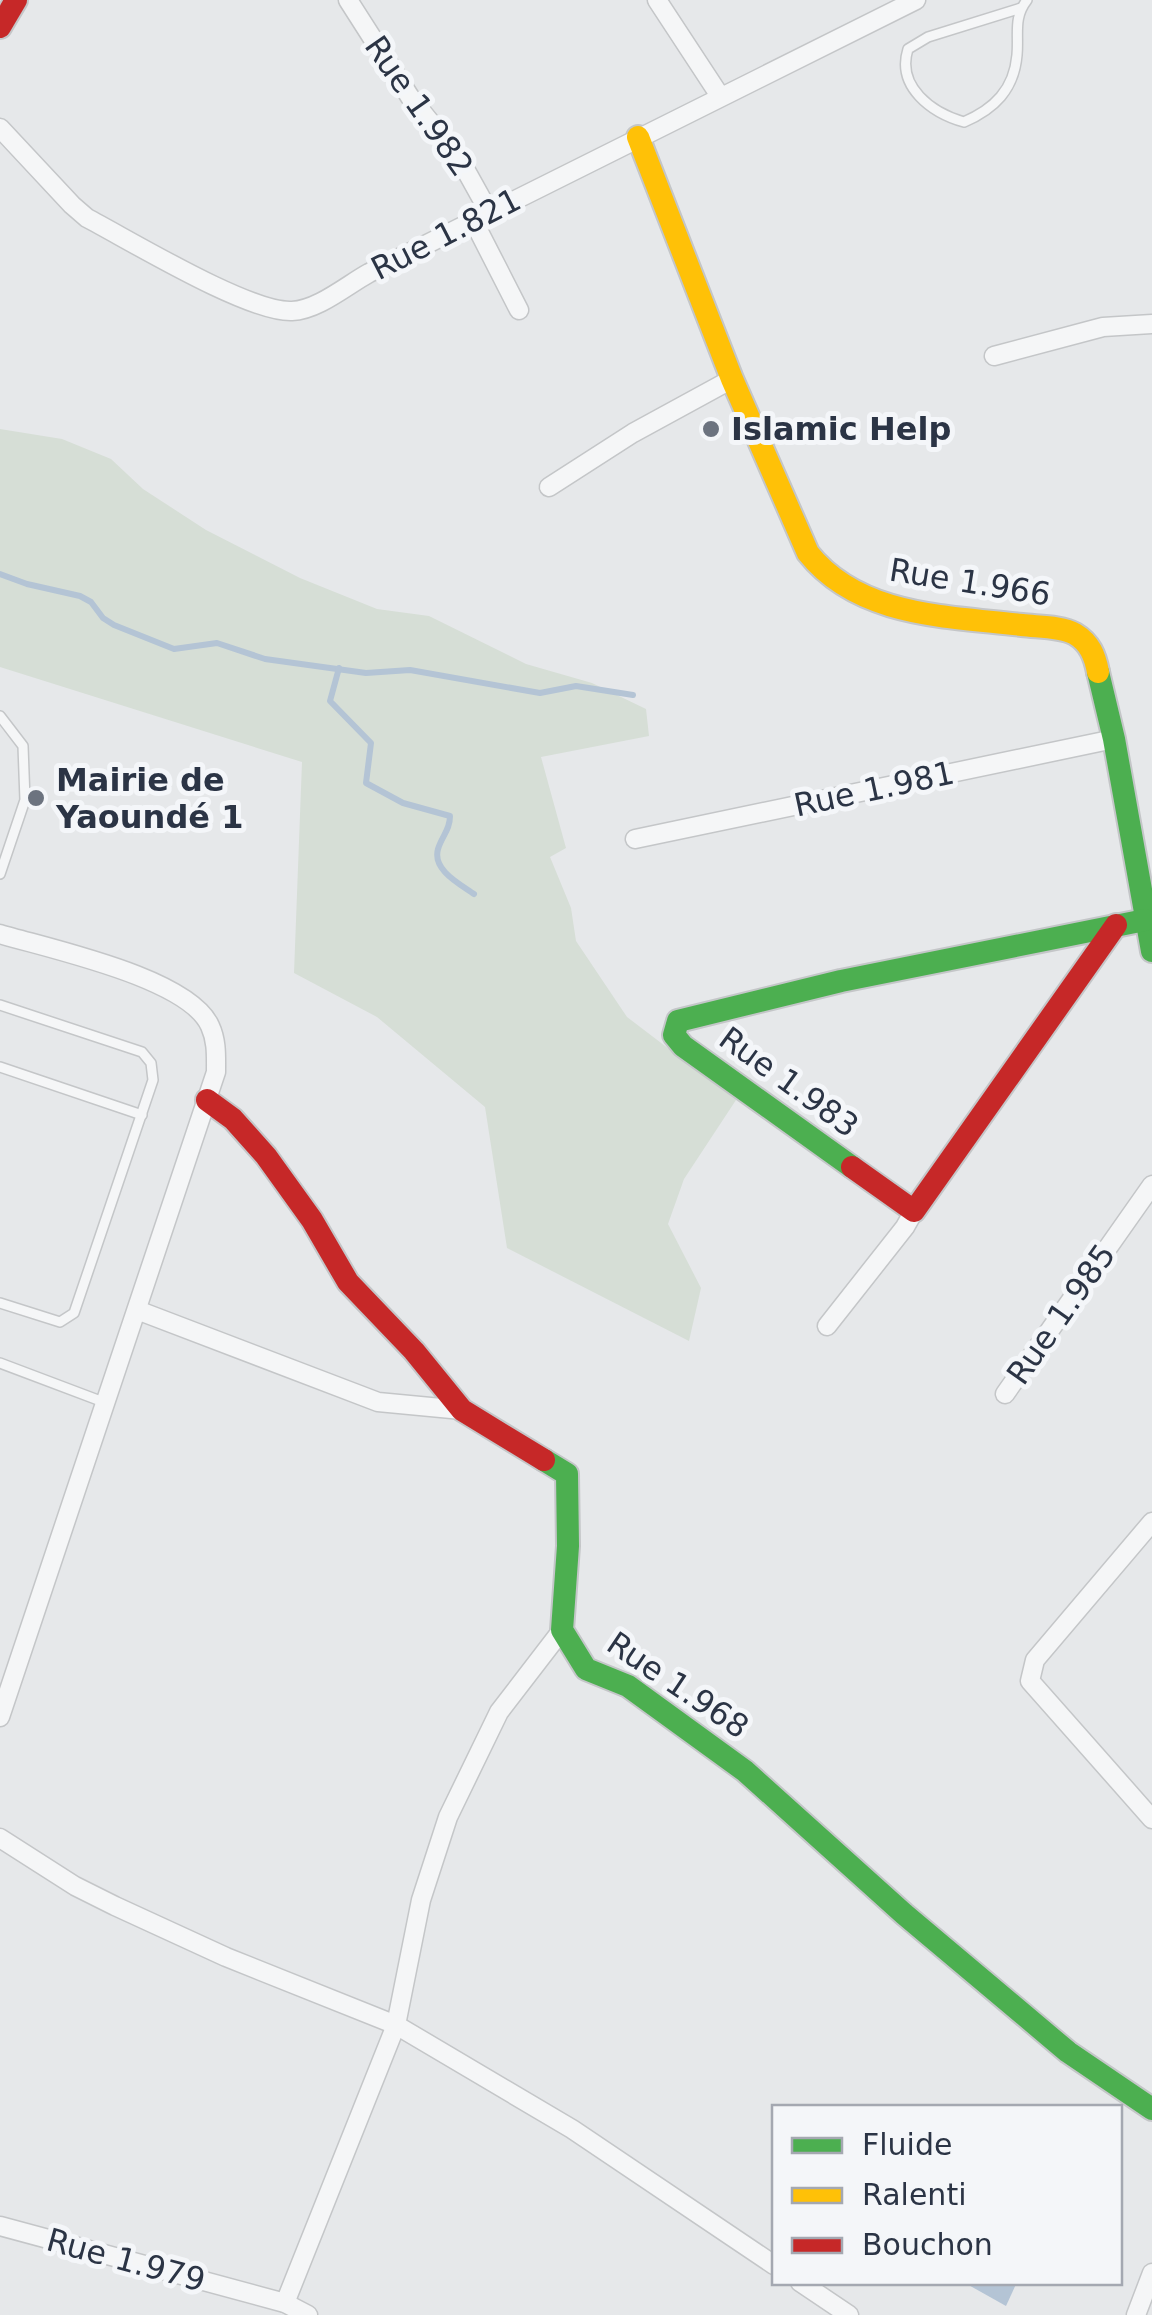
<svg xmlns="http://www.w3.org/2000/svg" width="1152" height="2315" viewBox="0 0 1152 2315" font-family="'DejaVu Sans',sans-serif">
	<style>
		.green { fill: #d6ded6 }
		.water { fill: #b4c4d5 }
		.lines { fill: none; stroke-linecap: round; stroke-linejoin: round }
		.stream { stroke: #b4c4d5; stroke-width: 6 }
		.lane-casing { stroke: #c4c6c8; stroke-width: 12 }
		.street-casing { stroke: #c4c6c8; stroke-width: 21 }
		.fast-casing { stroke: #c4c6c8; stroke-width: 26 }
		.slow-casing { stroke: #c4c6c8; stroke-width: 26 }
		.jam-casing { stroke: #c4c6c8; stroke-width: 26 }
		.lane { stroke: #f5f6f7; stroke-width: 9 }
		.street { stroke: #f5f6f7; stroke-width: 18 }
		.fast { stroke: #4caf50; stroke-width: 22 }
		.slow { stroke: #ffc107; stroke-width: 22 }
		.jam { stroke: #c62828; stroke-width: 22 }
		.poi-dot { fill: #6c737f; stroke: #f4f6f9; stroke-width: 4 }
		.labels { text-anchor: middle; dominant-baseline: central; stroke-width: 10; stroke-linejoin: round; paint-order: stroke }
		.street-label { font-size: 32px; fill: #2b3445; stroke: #f4f6f9 }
		.poi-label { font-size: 32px; font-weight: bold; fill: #2b3445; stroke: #f4f6f9; text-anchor: start }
	</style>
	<rect width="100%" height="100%" fill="#e6e8ea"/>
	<!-- green -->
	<path class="green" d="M0,429l62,10 49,20 32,30 63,41 94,48 77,31 52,7 97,48 66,19 54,26 3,27 -108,21 25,91 -16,9 21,51 5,33 51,76 109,83 -52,79 -16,45 33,64 -12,53 -182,-93 -22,-141 -108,-90 -83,-44 8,-211 -302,-95z"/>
	<!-- water -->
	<path class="water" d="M1017,2282l-11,24 -41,-23v-1z"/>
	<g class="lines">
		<!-- stream -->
		<g class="stream">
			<path d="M0,574l27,10 53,12 11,6 12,16 11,7 60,24 43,-6 48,16 101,14 44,-3 130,23 36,-7 57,9"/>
			<path d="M339,668l-9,33 41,42 -5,40 37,20 47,13c0,14 -8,20 -12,33 -6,21 22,35 36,45"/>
		</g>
		<!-- lane casing -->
		<g class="lane-casing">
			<g id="lane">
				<path d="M1021,8l-93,29 -20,12c-12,38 24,64 56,73 30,-13 50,-32 53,-67 2,-21 -4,-37 10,-55"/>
				<path d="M0,716l23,30 2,54 -25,74"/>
				<path d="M0,1005l142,47 9,11 2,17 -79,233 -14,9 -60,-19"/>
				<path d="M0,1067l142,48"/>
				<path d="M0,1363l106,40"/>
			</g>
		</g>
		<!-- street casing -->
		<g class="street-casing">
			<g id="street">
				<path d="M348,0l62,97 49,61 30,54"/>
				<path d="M657,0l63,96"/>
				<path d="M0,128l72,77 15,13c44,23 162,95 205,93 26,-1 55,-26 77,-38l547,-273"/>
				<path d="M473,220l46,90"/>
				<path d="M994,356l109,-29 49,-3"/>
				<path d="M549,487l84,-54 99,-54"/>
				<path d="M635,839l479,-100"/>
				<path d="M0,934c50,15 189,44 210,92 7,15 6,30 6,46l-216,645"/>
				<path d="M137,1310l241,92 84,8"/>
				<path d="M827,1326l78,-99 9,-16"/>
				<path d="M1005,1394l147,-209"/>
				<path d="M1152,1522l-117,138 -5,21 122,138"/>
				<path d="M0,1838l75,48 40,20 111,51 170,68 176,104 202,136"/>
				<path d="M0,2226l285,77 23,12"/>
				<path d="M800,2282l49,33"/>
				<path d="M285,2303l111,-278 25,-125 27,-83 51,-105 63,-82"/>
				<path d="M1136,2315l16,-42"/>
			</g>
		</g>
		<!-- fast casing -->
		<g class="fast-casing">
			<g id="fast">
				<path d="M1098,672l16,67 38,212"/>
				<path d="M852,1167l-169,-121 -9,-11 4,-14 163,-40 304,-61"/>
				<path d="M544,1460l23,14 1,72 -6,84 24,39 42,17 117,85 159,143 164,138 84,57"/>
			</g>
		</g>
		<!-- slow casing -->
		<g class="slow-casing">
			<path id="slow" d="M638,137l94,242 76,174c51,64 139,63 214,72 16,2 39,1 53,9 15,9 20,22 23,38"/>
		</g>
		<!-- jam casing -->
		<g class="jam-casing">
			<g id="jam">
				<path d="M0,27l16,-27"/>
				<path d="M207,1100l26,19 33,37 46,64 36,62 66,69 48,59 82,50"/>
				<path d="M852,1167l62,44 202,-286"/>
			</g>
		</g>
		<!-- lane -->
		<use href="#lane" class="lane"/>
		<!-- street -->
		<use href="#street" class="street"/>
		<!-- fast -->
		<use href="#fast" class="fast"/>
		<!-- slow -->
		<use href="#slow" class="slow"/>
		<!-- jam -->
		<use href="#jam" class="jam"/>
	</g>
	<!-- markers -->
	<g class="poi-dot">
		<circle cx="711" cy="429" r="10"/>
		<circle cx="36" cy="798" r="10"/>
	</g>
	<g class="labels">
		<!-- street labels -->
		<g class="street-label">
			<text transform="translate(419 106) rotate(55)">Rue 1.982</text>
			<text transform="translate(446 234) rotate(-27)">Rue 1.821</text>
			<text transform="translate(970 582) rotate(9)">Rue 1.966</text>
			<text transform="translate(874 789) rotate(-12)">Rue 1.981</text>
			<text transform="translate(789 1082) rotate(36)">Rue 1.983</text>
			<text transform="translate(1061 1314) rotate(-55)">Rue 1.985</text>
			<text transform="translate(678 1685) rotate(34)">Rue 1.968</text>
			<text transform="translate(126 2260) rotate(15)">Rue 1.979</text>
		</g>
		<!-- poi labels -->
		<g class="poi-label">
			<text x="731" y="429">Islamic Help</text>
			<text x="56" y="780">Mairie de<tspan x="56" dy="37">Yaoundé 1</tspan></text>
		</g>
	</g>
	<!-- legend -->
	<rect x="772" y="2105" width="350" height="180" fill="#f4f6f9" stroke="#a4a8b1" stroke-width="2.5"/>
	<rect x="792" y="2138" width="50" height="15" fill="#4caf50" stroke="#a4a8b1" stroke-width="2.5"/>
	<text x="862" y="2155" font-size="30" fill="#2b3445">Fluide</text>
	<rect x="792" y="2188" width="50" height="15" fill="#ffc107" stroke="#a4a8b1" stroke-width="2.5"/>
	<text x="862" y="2205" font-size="30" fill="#2b3445">Ralenti</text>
	<rect x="792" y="2238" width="50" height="15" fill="#c62828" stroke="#a4a8b1" stroke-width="2.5"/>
	<text x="862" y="2255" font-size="30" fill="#2b3445">Bouchon</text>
</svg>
